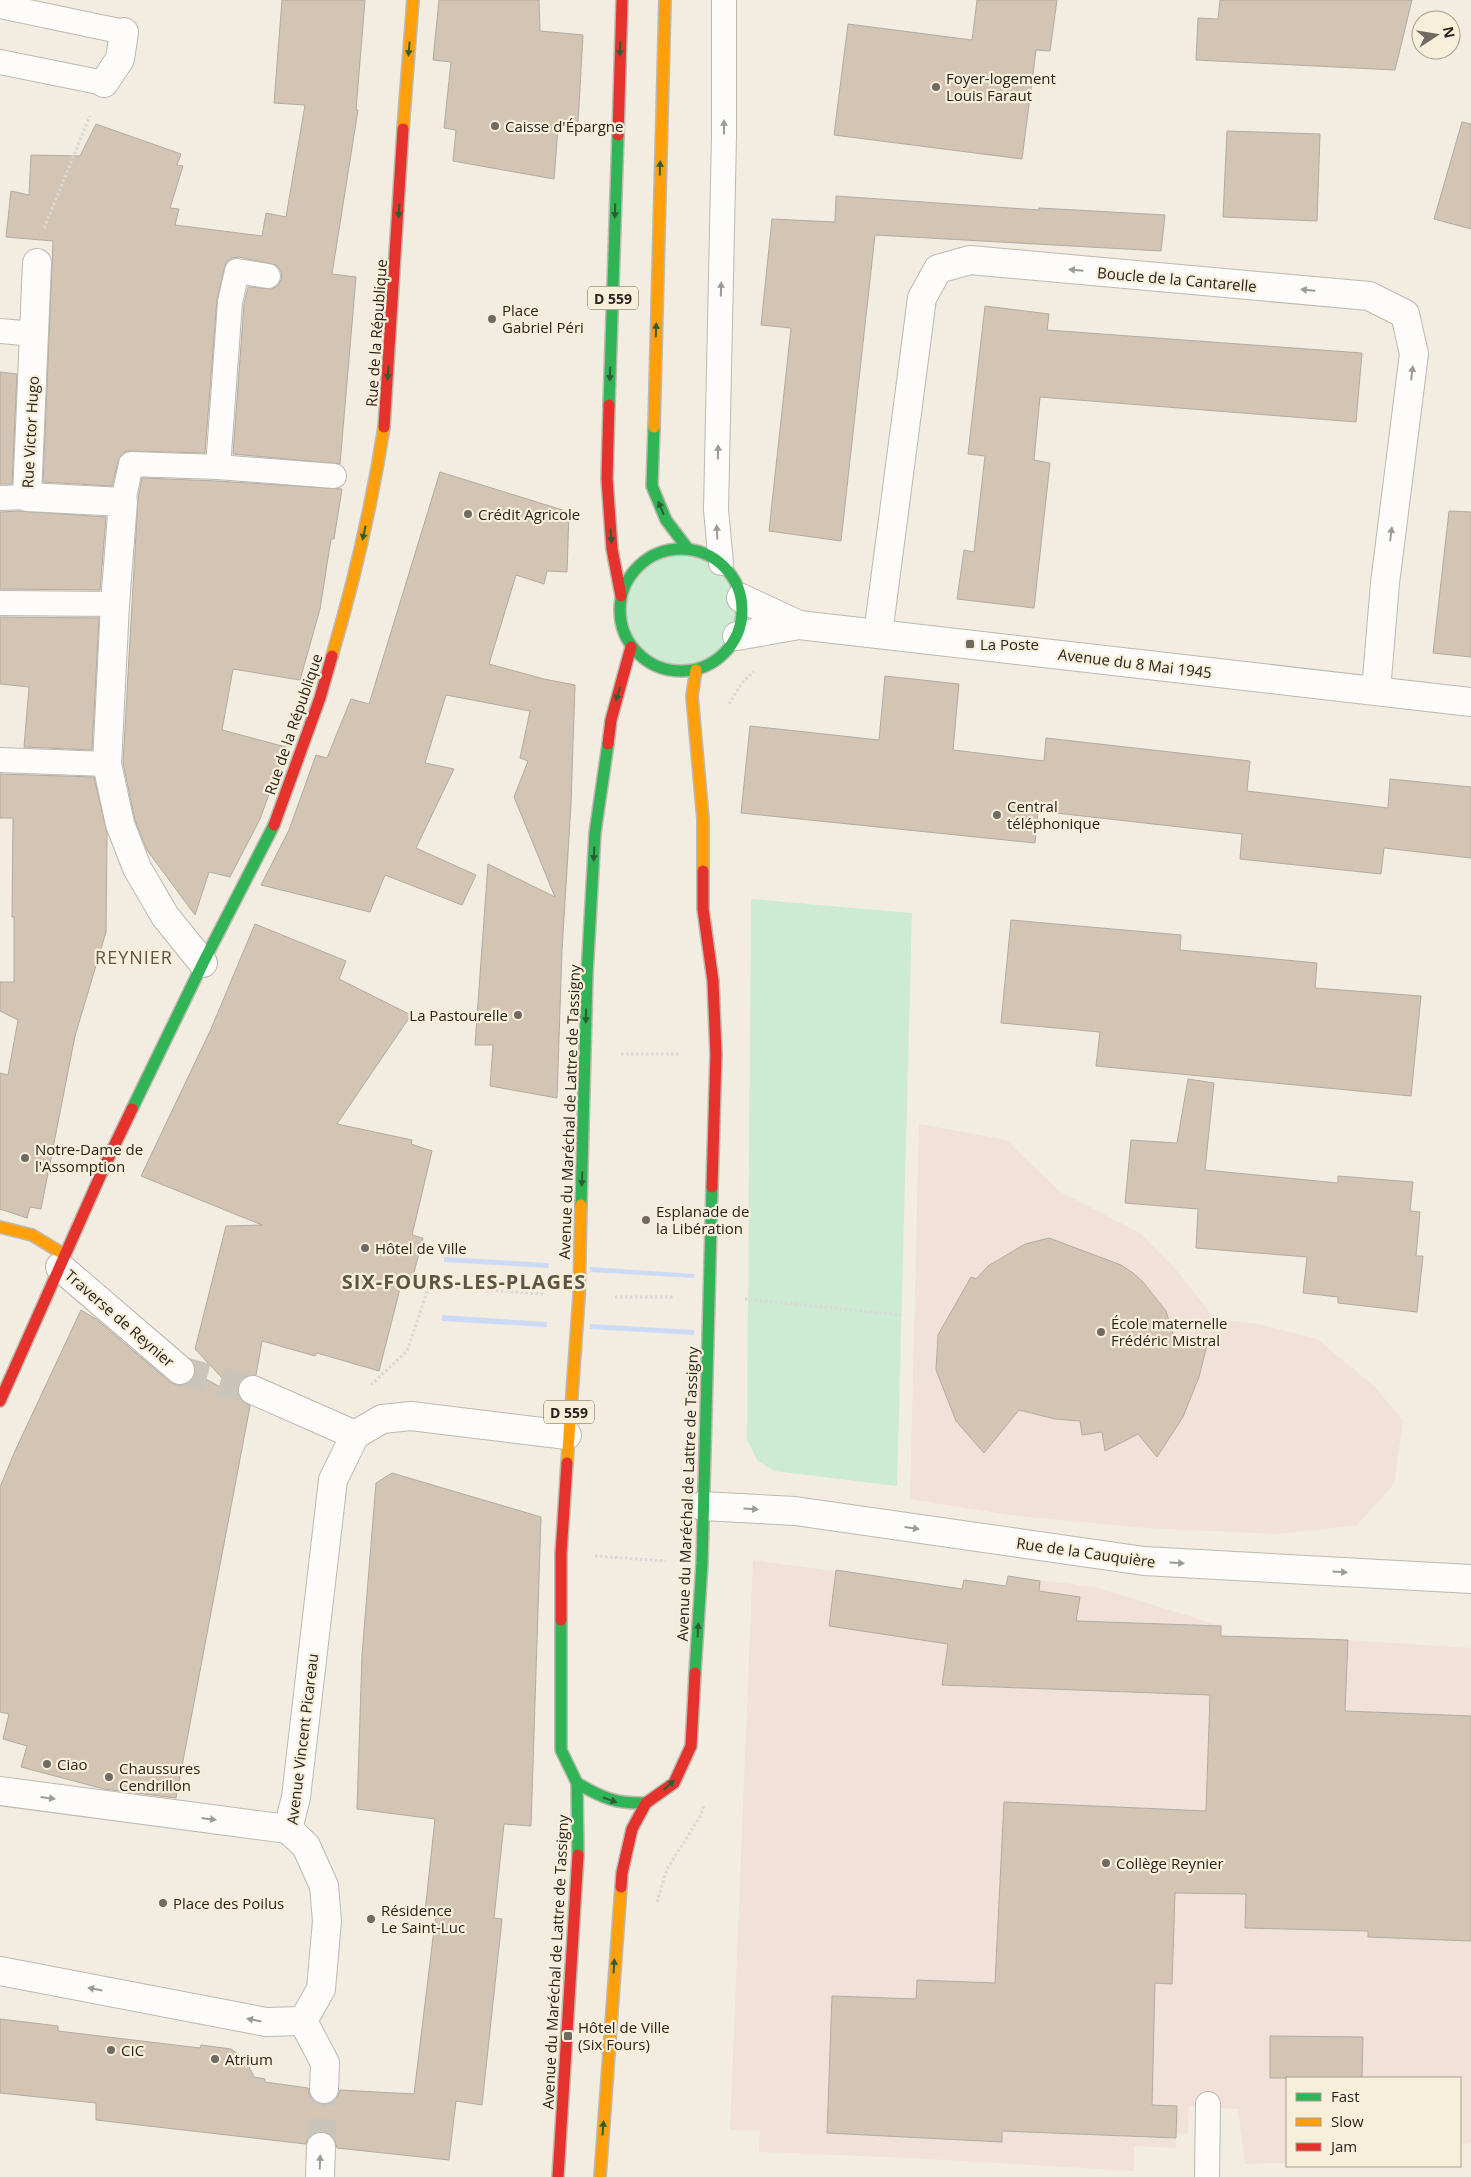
<svg xmlns="http://www.w3.org/2000/svg" width="1471" height="2177" viewBox="0 0 1471 2177" font-family="'Open Sans',sans-serif">
	<style>
		.education { fill: #f2e1d8 }
		.green { fill: #cdebd2 }
		.water { fill: #ccdaf6 }
		.building { fill: #d3c4b3; stroke: #b1aba3 }
		.lines { fill: none; stroke-linecap: round; stroke-linejoin: round }
		.street-tunnel { stroke: #cac4ba; stroke-width: 28; stroke-dasharray: 28 14; stroke-linecap: butt }
		.lane-casing { stroke: #bdb9b0; stroke-width: 26 }
		.street-casing { stroke: #bdb9b0; stroke-width: 30 }
		.fast-casing { stroke: #bdb9b0; stroke-width: 14 }
		.slow-casing { stroke: #bdb9b0; stroke-width: 14 }
		.jam-casing { stroke: #bdb9b0; stroke-width: 14 }
		.path { stroke: #d9d8d5; stroke-width: 3; stroke-dasharray: 2.5 2.5; stroke-linecap: butt }
		.lane { stroke: #fdfcfa; stroke-width: 24 }
		.street { stroke: #fdfcfa; stroke-width: 28 }
		.fast { stroke: #30b455; stroke-width: 11 }
		.slow { stroke: #ff9f0a; stroke-width: 11 }
		.jam { stroke: #e5322d; stroke-width: 11 }
		.oneway { fill: #2b5e33 }
		.oneway2 { fill: #9d9b97 }
		.poi-dot { fill: #6f6a62; stroke: #f8efdb; stroke-width: 2 }
		.labels { text-anchor: middle; dominant-baseline: central; stroke-width: 4.5; stroke-linejoin: round; paint-order: stroke }
		.shield { fill: #f8efdb; stroke: #666156; stroke-width: 1 }
		.shield-label { font-size: 14px; font-weight: bold; fill: #28241d }
		.poi-label { font-size: 15px; fill: #28241d; stroke: #f8efdb; text-anchor: start }
		.street-label { font-size: 15px; fill: #28241d; stroke: #f8efdb }
		.quarter-label { font-size: 18px; letter-spacing: 1px; fill: #5d5645; stroke: #f8efdb }
		.district-label { font-size: 20px; font-weight: bold; letter-spacing: 1px; fill: #5d5645; stroke: #f8efdb }
	</style>
	<rect width="100%" height="100%" fill="#f2ece1"/>
	<!-- education -->
	<g class="education">
		<path d="M919,1124l87,16 53,51 81,42 38,39 37,47 43,5 59,15 58,48 28,34 -9,63 -37,41 -80,9 -132,-6 -136,-13 -99,-16z"/>
		<path d="M753,1560l209,29 2,-9 42,6 2,-10 87,11 126,39v10l127,4 123,8v495l-11,2v-67h-173v85l-42,1 -7,-55 -49,-3 -1,28 -12,-1v15l-42,-2v25l-222,-13 -153,-6 1,-22h-30z"/>
	</g>
	<!-- green -->
	<g class="green">
		<circle cx="681" cy="610" r="61"/>
		<path d="M751,899l161,14 -15,573 -123,-15 -17,-11 -10,-21z"/>
	</g>
	<!-- water -->
	<g class="water">
		<path d="M444,1257l104,6 1,5 -105,-6z"/>
		<path d="M590,1267l105,7 -1,4 -104,-6z"/>
		<path d="M442,1315l105,7 -1,5 -104,-6z"/>
		<path d="M590,1324l104,6v5l-104,-6z"/>
	</g>
	<!-- building -->
	<g class="building">
		<path d="M282,0h83l-9,110h2l-26,164 24,3 -16,187 -107,-10 11,-150 4,-17 24,2 6,-4 4,-7 -1,-7 -5,-6 -37,-8 -7,1 -6,4 -9,37 -12,154 -79,-2 -8,10 -6,25 -69,-4 10,-241 -47,-4 5,-46 18,4 2,-40 49,1 16,-32 85,30 -4,11 6,1 -13,42 9,1 -4,16 87,11 4,-23 20,4 19,-112 -31,-2z"/>
		<path d="M439,0h100l1,31 43,4 -5,88 -20,5 -4,51 -101,-18 3,-31 -12,-2 7,-66 -18,-2z"/>
		<path d="M977,0h80l-7,51 -14,-1 -14,109 -188,-24 14,-111 124,16z"/>
		<path d="M1220,0h192l-17,70 -199,-10 2,-42 20,1z"/>
		<path d="M1462,122l9,2v105l-37,-10z"/>
		<path d="M1227,131l93,3 -3,87 -94,-4z"/>
		<path d="M836,196l203,14v-2l126,7 -4,36 -286,-16 -34,306 -72,-10 22,-203 -30,-3 11,-106 63,3z"/>
		<path d="M985,306l64,8 -2,16 315,23 -6,69 -316,-25 -6,63 16,3 -16,145 -77,-9 7,-49 10,2 11,-96 -17,-2z"/>
		<path d="M0,372l17,2 -5,110h-12z"/>
		<path d="M440,472l129,40 -2,60 -20,-1 -3,13 -28,-9 -27,89 55,15 31,6 -4,119 -9,146 -5,148 -67,-12 3,-41h-18l13,-181 67,33 -41,-100 14,-36 -8,-3 10,-47 -84,-16 -21,68 29,6 -38,79 60,27 -14,30 -77,-30 -15,37 -109,-27 28,-55 27,-75 11,3 24,-59 18,5z"/>
		<path d="M142,478l75,3 125,8 -8,50h-3l-11,70 -20,71 -67,-11 -11,61 64,17 -26,72 -30,58 -21,-5 -14,43 -48,-65 -12,-30 -12,-57 15,-264z"/>
		<path d="M21,511l85,6 -6,73 -100,-1v-77z"/>
		<path d="M1449,511l22,1v145l-38,-4z"/>
		<path d="M0,617l99,1 -7,132 -68,-3 5,-60 -29,-3z"/>
		<path d="M885,676l74,8 -6,66 91,11 2,-23 204,23 -3,30 141,17 2,-29 81,8v71l-87,-10 -3,26 -141,-15 2,-25 -204,-23 -3,32 -294,-30 9,-87 129,14z"/>
		<path d="M0,774l94,3 13,56 -1,99 -31,104 -34,173 -11,-2 -3,11 -27,-9v-136l8,2 10,-55 -18,-9v-29h14v-65h-2l1,-99h-13z"/>
		<path d="M1011,920l170,15 -1,15 137,13 -2,25 106,8 -10,100 -315,-30 4,-34 -99,-9z"/>
		<path d="M255,924l91,37 -7,18 72,36 -74,109 75,16 -1,4 21,7 -20,84 11,3 -11,42 -9,-3 -24,94 -62,-18 -2,3 -53,-15 -6,34 -13,3 -4,6v12l-44,-47 31,-123 36,-1 -121,-49 70,-147z"/>
		<path d="M1188,1079l26,4 -9,87 133,13v-7l75,6 -3,29 10,1 -4,44h7l-6,56 -79,-9v-6l-35,-4 4,-36 -111,-9 2,-39 -73,-6 6,-63 46,3z"/>
		<path d="M1049,1238l72,27 12,8 10,9 23,29 9,29 34,-3 -10,40 -16,40 -26,40 -19,-23 -33,17 -3,-19 -20,3 -2,-14 -25,-2 -36,-9 -35,43 -28,-32 -20,-51 2,-35 33,-58 5,2 12,-13 37,-22z"/>
		<path d="M81,1310l15,9 74,63 8,3h8l6,-5 3,-7 45,25 10,8 -74,392 -72,-9 -83,-22 6,-21 -24,-7 6,-25 -9,-2v-225l15,-36z"/>
		<path d="M392,1473l149,44 -10,309 -27,-2 -10,94 8,1 -20,186 -26,-4 -7,59 -112,-12 -3,-9 -4,-5 -8,-3 -9,3 -5,4 -2,6 -210,-24v-17l-96,-10v-74l58,7v5l142,17 1,-3 30,4 14,10 9,18 11,2v3l43,6 2,9 6,5 7,3 9,-2 5,-5 3,-8 74,4 22,-181 -11,-1 10,-93 -78,-10 5,-154 14,-172z"/>
		<path d="M836,1570l126,19 2,-9 42,6 2,-10 32,5 -1,10 41,6 -4,24 145,5v10l127,4 -3,71 126,5v225l-103,-4v-6l-123,-3 1,-34 -71,-1 -3,91 -17,-1 -3,122 25,1 -1,32 -174,-7v11l-175,-9 5,-137 84,3 1,-19 78,3 9,-181 202,9 4,-116 -268,-10 6,-41 -119,-18z"/>
		<path d="M1270,2036l93,1 -1,41h-92z"/>
	</g>
	<g class="lines">
		<!-- street-tunnel -->
		<g class="street-tunnel">
			<path d="M180,1370l73,20"/>
			<path d="M321,2147l3,-58"/>
		</g>
		<!-- lane casing -->
		<g class="lane-casing">
			<g id="lane">
				<path d="M0,6l124,26"/>
				<path d="M0,62l104,21"/>
				<path d="M0,331l35,3"/>
				<path d="M218,467l12,-165 7,-31 31,5"/>
				<path d="M0,498l27,-1"/>
				<path d="M123,502l8,-38 87,3 116,9"/>
				<path d="M721,563l-5,-53 8,-374v-136"/>
				<path d="M0,603l115,1"/>
				<path d="M0,760l107,4"/>
				<path d="M1207,2177l1,-73"/>
			</g>
		</g>
		<!-- street casing -->
		<g class="street-casing">
			<g id="street">
				<path d="M104,83l16,-24 4,-27"/>
				<path d="M37,263l-10,234 96,5 -8,102 -8,160 13,60 17,44 28,48 38,47"/>
				<path d="M741,598l58,27"/>
				<path d="M878,634l44,-336 16,-29 32,-9 399,36 36,18 9,40 -29,229 -9,108"/>
				<path d="M737,636l62,-11 672,77"/>
				<path d="M60,1267l120,103"/>
				<path d="M253,1390l102,45"/>
				<path d="M355,1435l27,-16 29,-3 156,19"/>
				<path d="M702,1506l93,5 349,50 327,18"/>
				<path d="M0,1791l288,38"/>
				<path d="M0,1971l266,51 37,-1"/>
				<path d="M324,2089l1,-26 -22,-42 18,-32 6,-68 -3,-35 -18,-40 -18,-17 8,-32 37,-317 22,-45"/>
				<path d="M320,2177l1,-30"/>
			</g>
		</g>
		<!-- fast casing -->
		<g class="fast-casing">
			<g id="fast">
				<path d="M609,405l9,-270"/>
				<path d="M654,427l-2,59 14,34 22,29"/>
				<circle cx="681" cy="610" r="61"/>
				<path d="M132,1109l71,-146 71,-138"/>
				<path d="M581,1205l6,-231 8,-141 13,-89"/>
				<path d="M561,1620v130l16,33 1,72"/>
				<path d="M695,1673l7,-110 10,-376"/>
				<path d="M577,1783c25,15 40,21 69,20"/>
			</g>
		</g>
		<!-- slow casing -->
		<g class="slow-casing">
			<g id="slow">
				<path d="M403,129l10,-129"/>
				<path d="M654,427l11,-427"/>
				<path d="M332,656c22,-75 40,-151 52,-229"/>
				<path d="M696,670l-4,26 11,123v52"/>
				<path d="M0,1227l32,8 33,20"/>
				<path d="M567,1463l12,-166 2,-92"/>
				<path d="M600,2177l21,-290"/>
			</g>
		</g>
		<!-- jam casing -->
		<g class="jam-casing">
			<g id="jam">
				<path d="M618,135l4,-135"/>
				<path d="M609,405l-2,74 5,70 9,47"/>
				<path d="M384,427l19,-298"/>
				<path d="M608,744l3,-24 20,-73"/>
				<path d="M274,825l46,-127 12,-42"/>
				<path d="M703,871v38l10,72 3,73 -4,133"/>
				<path d="M0,1401l106,-238 26,-54"/>
				<path d="M561,1620v-66l6,-91"/>
				<path d="M621,1887l1,-14 10,-44 14,-26 28,-20 17,-37 4,-73"/>
				<path d="M558,2177l20,-322"/>
			</g>
		</g>
		<!-- path -->
		<g class="path">
			<path d="M44,228l46,-112"/>
			<path d="M729,704l13,-21 12,-12"/>
			<path d="M621,1054h59"/>
			<path d="M615,1297h59"/>
			<path d="M745,1299l156,16"/>
			<path d="M371,1385l36,-34 22,-65 115,8"/>
			<path d="M595,1556l71,5"/>
			<path d="M657,1902l10,-33 34,-54 3,-10"/>
		</g>
		<!-- lane -->
		<use href="#lane" class="lane"/>
		<!-- street -->
		<use href="#street" class="street"/>
		<!-- fast -->
		<use href="#fast" class="fast"/>
		<!-- slow -->
		<use href="#slow" class="slow"/>
		<!-- jam -->
		<use href="#jam" class="jam"/>
	</g>
	<!-- one-way arrows -->
	<defs><path id="oneway-solid" d="M-6-.8H1V-3.2L6.5 0L1 3.2V.8H-6Z" transform="scale(1.25)"/></defs>
	<g class="oneway">
		<use href="#oneway-solid" transform="translate(409 49) rotate(95)"/>
		<use href="#oneway-solid" transform="translate(620 49) rotate(92)"/>
		<use href="#oneway-solid" transform="translate(660 168) rotate(-88)"/>
		<use href="#oneway-solid" transform="translate(399 211) rotate(94)"/>
		<use href="#oneway-solid" transform="translate(615 211) rotate(92)"/>
		<use href="#oneway-solid" transform="translate(656 330) rotate(-88)"/>
		<use href="#oneway-solid" transform="translate(388 373) rotate(94)"/>
		<use href="#oneway-solid" transform="translate(610 374) rotate(92)"/>
		<use href="#oneway-solid" transform="translate(661 508) rotate(-113)"/>
		<use href="#oneway-solid" transform="translate(364 533) rotate(102)"/>
		<use href="#oneway-solid" transform="translate(611 536) rotate(86)"/>
		<use href="#oneway-solid" transform="translate(618 694) rotate(106)"/>
		<use href="#oneway-solid" transform="translate(594 854) rotate(93)"/>
		<use href="#oneway-solid" transform="translate(586 1016) rotate(91)"/>
		<use href="#oneway-solid" transform="translate(582 1179) rotate(92)"/>
		<use href="#oneway-solid" transform="translate(698 1630) rotate(-87)"/>
		<use href="#oneway-solid" transform="translate(669 1785) rotate(-41)"/>
		<use href="#oneway-solid" transform="translate(610 1800) rotate(19)"/>
		<use href="#oneway-solid" transform="translate(614 1966) rotate(-86)"/>
		<use href="#oneway-solid" transform="translate(603 2128) rotate(-86)"/>
	</g>
	<g class="oneway2">
		<use href="#oneway-solid" transform="translate(724 127) rotate(-90)"/>
		<use href="#oneway-solid" transform="translate(1076 270) rotate(-175)"/>
		<use href="#oneway-solid" transform="translate(721 289) rotate(-89)"/>
		<use href="#oneway-solid" transform="translate(1308 290) rotate(-175)"/>
		<use href="#oneway-solid" transform="translate(1412 373) rotate(-83)"/>
		<use href="#oneway-solid" transform="translate(718 452) rotate(-89)"/>
		<use href="#oneway-solid" transform="translate(717 532) rotate(-93)"/>
		<use href="#oneway-solid" transform="translate(1391 534) rotate(-83)"/>
		<use href="#oneway-solid" transform="translate(751 1509) rotate(3)"/>
		<use href="#oneway-solid" transform="translate(912 1528) rotate(8)"/>
		<use href="#oneway-solid" transform="translate(1177 1563) rotate(3)"/>
		<use href="#oneway-solid" transform="translate(1340 1572) rotate(3)"/>
		<use href="#oneway-solid" transform="translate(48 1798) rotate(7)"/>
		<use href="#oneway-solid" transform="translate(209 1819) rotate(7)"/>
		<use href="#oneway-solid" transform="translate(95 1989) rotate(-169)"/>
		<use href="#oneway-solid" transform="translate(254 2020) rotate(-169)"/>
		<use href="#oneway-solid" transform="translate(320 2162) rotate(-88)"/>
	</g>
	<!-- markers -->
	<g class="poi-dot">
		<circle cx="936" cy="87" r="5"/>
		<circle cx="495" cy="126" r="5"/>
		<circle cx="492" cy="319" r="5"/>
		<circle cx="468" cy="514" r="5"/>
		<rect x="965" y="639" width="10" height="10" rx="2.5"/>
		<circle cx="997" cy="815" r="5"/>
		<circle cx="518" cy="1015" r="5"/>
		<circle cx="25" cy="1158" r="5"/>
		<circle cx="646" cy="1220" r="5"/>
		<circle cx="365" cy="1248" r="5"/>
		<circle cx="1101" cy="1332" r="5"/>
		<circle cx="47" cy="1764" r="5"/>
		<circle cx="109" cy="1777" r="5"/>
		<circle cx="1106" cy="1863" r="5"/>
		<circle cx="163" cy="1903" r="5"/>
		<circle cx="371" cy="1919" r="5"/>
		<rect x="563" y="2031" width="10" height="10" rx="2.5"/>
		<circle cx="111" cy="2050" r="5"/>
		<circle cx="215" cy="2059" r="5"/>
	</g>
	<g class="labels">
		<!-- shield labels -->
		<g class="shield">
			<rect x="588" y="286.5" width="50" height="23" rx="4"/>
			<rect x="544" y="1400.5" width="50" height="23" rx="4"/>
		</g>
		<g class="shield-label">
			<text x="613" y="298">D 559</text>
			<text x="569" y="1412">D 559</text>
		</g>
		<!-- poi labels -->
		<g class="poi-label">
			<text x="946" y="78">Foyer-logement<tspan x="946" dy="17">Louis Faraut</tspan></text>
			<text x="505" y="126">Caisse d'Épargne</text>
			<text x="502" y="310">Place<tspan x="502" dy="17">Gabriel Péri</tspan></text>
			<text x="478" y="514">Crédit Agricole</text>
			<text x="980" y="644">La Poste</text>
			<text x="1007" y="806">Central<tspan x="1007" dy="17">téléphonique</tspan></text>
			<text x="508" y="1015" text-anchor="end">La Pastourelle</text>
			<text x="35" y="1149">Notre-Dame de<tspan x="35" dy="17">l'Assomption</tspan></text>
			<text x="656" y="1211">Esplanade de<tspan x="656" dy="17">la Libération</tspan></text>
			<text x="375" y="1248">Hôtel de Ville</text>
			<text x="1111" y="1323">École maternelle<tspan x="1111" dy="17">Frédéric Mistral</tspan></text>
			<text x="57" y="1764">Ciao</text>
			<text x="119" y="1768">Chaussures<tspan x="119" dy="17">Cendrillon</tspan></text>
			<text x="1116" y="1863">Collège Reynier</text>
			<text x="173" y="1903">Place des Poilus</text>
			<text x="381" y="1910">Résidence<tspan x="381" dy="17">Le Saint-Luc</tspan></text>
			<text x="578" y="2027">Hôtel de Ville<tspan x="578" dy="17">(Six Fours)</tspan></text>
			<text x="121" y="2050">CIC</text>
			<text x="225" y="2059">Atrium</text>
		</g>
		<!-- street labels -->
		<g class="street-label">
			<text transform="translate(1177 279) rotate(5)">Boucle de la Cantarelle</text>
			<text transform="translate(376 333) rotate(-86)">Rue de la République</text>
			<text transform="translate(30 432) rotate(-87)">Rue Victor Hugo</text>
			<text transform="translate(1135 663) rotate(7)">Avenue du 8 Mai 1945</text>
			<text transform="translate(293 724) rotate(-71)">Rue de la République</text>
			<text transform="translate(569 1112) rotate(-88)">Avenue du Maréchal de Lattre de Tassigny</text>
			<text transform="translate(120 1318) rotate(41)">Traverse de Reynier</text>
			<text transform="translate(687 1494) rotate(-88)">Avenue du Maréchal de Lattre de Tassigny</text>
			<text transform="translate(1086 1552) rotate(8)">Rue de la Cauquière</text>
			<text transform="translate(302 1739) rotate(-83)">Avenue Vincent Picareau</text>
			<text transform="translate(555 1962) rotate(-87)">Avenue du Maréchal de Lattre de Tassigny</text>
		</g>
		<!-- quarter labels -->
		<g class="quarter-label">
			<text x="134" y="957">REYNIER</text>
		</g>
		<!-- district labels -->
		<g class="district-label">
			<text x="464" y="1281">SIX-FOURS-LES-PLAGES</text>
		</g>
	</g>
	<!-- legend -->
	<rect x="1286" y="2077" width="175" height="90" fill="#f8efdb" stroke="#a59e8f"/>
	<rect x="1296" y="2093" width="25" height="8" fill="#30b455" stroke="#a59e8f"/>
	<text x="1331" y="2102" font-size="15" fill="#28241d">Fast</text>
	<rect x="1296" y="2118" width="25" height="8" fill="#ff9f0a" stroke="#a59e8f"/>
	<text x="1331" y="2127" font-size="15" fill="#28241d">Slow</text>
	<rect x="1296" y="2143" width="25" height="8" fill="#e5322d" stroke="#a59e8f"/>
	<text x="1331" y="2152" font-size="15" fill="#28241d">Jam</text>
	<!-- north arrow -->
	<g transform="translate(1436 35) rotate(78)"><circle r="24" fill="#f8efdb" stroke="#a59e8f"/>
	<path d="M0-4L9 19L0 12L-9 19Z" fill="#6f6a62"/>
	<text y="-8" font-size="14" font-weight="bold" text-anchor="middle" fill="#28241d">N</text>
	</g>
</svg>
